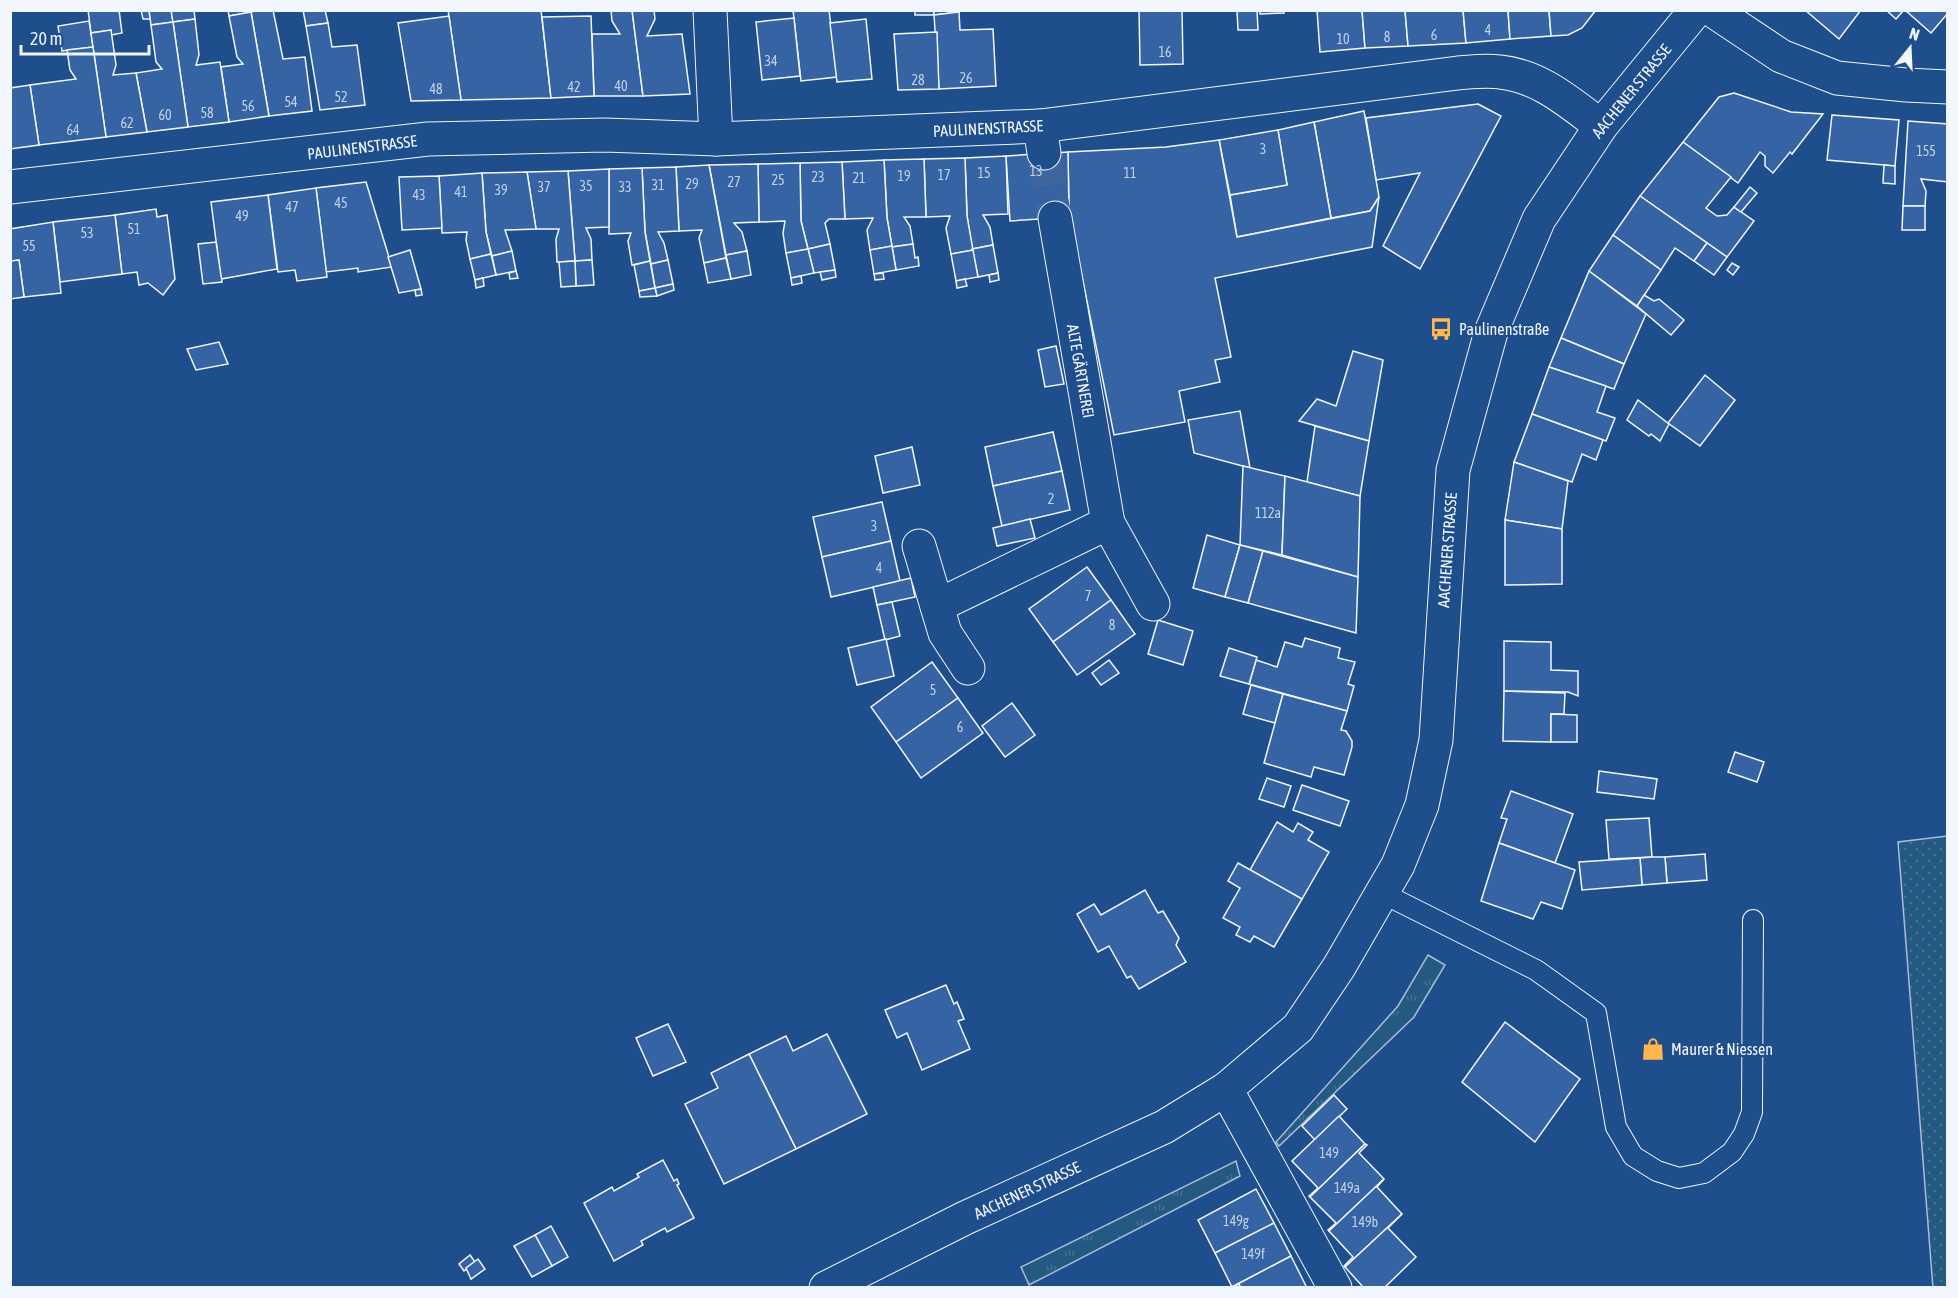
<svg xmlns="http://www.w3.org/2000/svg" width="1958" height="1298" viewBox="0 0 1958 1298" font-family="'Asap Condensed',sans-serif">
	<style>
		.grass { fill: url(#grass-tufts); stroke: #a8bbd7; stroke-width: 1.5 }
		.park { fill: url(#park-dots); stroke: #a8bbd7; stroke-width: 1.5 }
		.building { fill: #3563a3; stroke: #f2f6ff; stroke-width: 1.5 }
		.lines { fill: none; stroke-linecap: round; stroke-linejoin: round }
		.minor-tunnel { stroke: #3f679d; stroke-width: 33; stroke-dasharray: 33 16; stroke-linecap: butt }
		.service-casing { stroke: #f2f6ff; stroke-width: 22 }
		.minor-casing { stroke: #f2f6ff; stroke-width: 35 }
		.primary-casing { stroke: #f2f6ff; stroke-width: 35 }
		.service { stroke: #1f4e8c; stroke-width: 20 }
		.minor { stroke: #1f4e8c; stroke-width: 33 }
		.primary { stroke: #1f4e8c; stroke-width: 33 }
		.labels { text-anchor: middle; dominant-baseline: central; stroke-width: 4.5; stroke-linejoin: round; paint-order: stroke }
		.number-label { font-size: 14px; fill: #c3d1e8 }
		.street-label { font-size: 16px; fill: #f2f6ff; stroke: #1f4e8c }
		.poi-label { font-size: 16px; fill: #f2f6ff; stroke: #1f4e8c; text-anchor: start }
	</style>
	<defs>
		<pattern id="grass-tufts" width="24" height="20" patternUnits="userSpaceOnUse" patternTransform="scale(1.5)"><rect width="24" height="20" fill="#245a82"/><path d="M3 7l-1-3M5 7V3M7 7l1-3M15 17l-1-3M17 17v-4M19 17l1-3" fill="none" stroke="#447295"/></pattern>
		<pattern id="park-dots" width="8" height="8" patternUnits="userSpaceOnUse" patternTransform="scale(1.5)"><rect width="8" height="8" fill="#245a82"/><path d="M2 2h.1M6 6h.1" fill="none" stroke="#447295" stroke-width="1.8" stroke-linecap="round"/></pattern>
	</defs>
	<rect width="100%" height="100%" fill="#1f4e8c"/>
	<!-- grass -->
	<g class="grass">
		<path d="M1428,955l17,10 -31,52 -135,129 -3,-4 122,-136z"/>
		<path d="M1236,1161l4,15 -211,109 -8,-18z"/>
	</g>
	<!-- park -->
	<path class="park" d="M1947,836l1,451 -15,1 -35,-446z"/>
	<!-- building -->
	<g class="building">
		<path d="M88,10h31l3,23 -11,2v-5l-20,3z"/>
		<path d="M141,10h8l1,9h-7z"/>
		<path d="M149,10h22l2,12 -22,3z"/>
		<path d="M171,10h23l1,9 -22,3z"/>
		<path d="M228,10h23v2l-22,4z"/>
		<path d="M262,10h11l10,49 22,-2 7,54 -43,5 -18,-104z"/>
		<path d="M303,10h22l3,13 -22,3z"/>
		<path d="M448,10h93l10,88 -90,2z"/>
		<path d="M611,10h21l11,86h-49l-2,-62h28l-8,-13z"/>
		<path d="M632,10h22l1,9 -8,17 35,-2 8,60 -47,2z"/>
		<path d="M793,10h36l8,67 -36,4z"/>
		<rect x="915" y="10" width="19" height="5"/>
		<path d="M934,10h24l1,2 -25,3z"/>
		<path d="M1139,10h43l1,54 -43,1z"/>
		<path d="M1237,10h20l1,20h-20z"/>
		<path d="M1260,10h24v3l-24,1z"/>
		<path d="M1317,10h45l3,38 -45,4z"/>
		<path d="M1362,10h43l3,36 -43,2z"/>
		<path d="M1405,10h58l3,33 -58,3z"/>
		<path d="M1463,10h45l2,29 -44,4z"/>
		<path d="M1508,10h41l2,26 -41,3z"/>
		<path d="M1549,10h47l-14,18 -14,7 -17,1z"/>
		<path d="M1805,10h56l-22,29z"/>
		<path d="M1886,10h18l-8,9z"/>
		<path d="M1905,10h43v3l-17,20z"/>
		<path d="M251,12l18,104 -40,6 -8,-55 22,-3 -6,-7 -8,-41z"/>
		<path d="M959,12l1,18 33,-1 3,57 -57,3 -5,-74z"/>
		<path d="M449,16l12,84 -50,1 -13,-78z"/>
		<path d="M591,16l3,80 -43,2 -9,-81z"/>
		<path d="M794,18l6,58 -38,4 -6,-58z"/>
		<path d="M195,19l4,36 -3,10 24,-3 9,60 -41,5 -15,-105z"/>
		<path d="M866,19l6,60 -35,3 -7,-59z"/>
		<path d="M89,21l4,26 -31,4 -4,-25z"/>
		<path d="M173,22l15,105 -41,5 -11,-59 26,-4 -6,-7 -5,-37z"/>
		<path d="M328,23l4,24 25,-2 8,60 -45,5 -14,-84z"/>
		<path d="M111,30l5,35 -3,10 23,-2 11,59 -41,5 -15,-104z"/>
		<path d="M937,32l2,57 -41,1 -4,-56z"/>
		<path d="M93,47l13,90 -67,8 -9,-60 46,-6 -6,-9 -3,-20z"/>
		<path d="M30,85l9,60 -29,4v-61z"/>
		<path d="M1734,93l57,19 32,2 -31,40 -2,-2 -17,21 -8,-7v-10l-5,-4 -22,31 -55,-41 36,-45z"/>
		<path d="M1478,104l23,12 -81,153 -37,-23 37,-73 -44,7 -10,-62z"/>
		<path d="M1364,111l15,86 -9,14 -39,7 -17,-96z"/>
		<path d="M1832,115l67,5 -4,46 -68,-6z"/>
		<path d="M1908,121l40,3v58l-27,-3 5,12 -1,15h-22z"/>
		<path d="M1314,122l17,96 -94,19 -7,-42 57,-10 -9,-55z"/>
		<path d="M1278,130l9,55 -57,10 -11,-55z"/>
		<path d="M1219,140l18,97 133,-26 9,-14 -7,50 -157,31 16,79 -16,3 5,22 -41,9 6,31 -71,13 -45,-223 -1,-60 98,-5z"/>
		<path d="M1683,142l48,35 -25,31 11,8 10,-1 7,-8 20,14 -27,36 -87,-61z"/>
		<path d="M1068,152l1,60 -14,6 -45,3 -4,-65z"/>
		<path d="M1006,156l2,58 -25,1 7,12 3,18 -21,4 -5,-33 -2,-58z"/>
		<path d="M965,158l2,58 6,34 -22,4 -5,-26 4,-12 -24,1 -2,-58z"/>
		<path d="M924,159l2,58h-22l6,9 3,18 -21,3 -5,-29 -3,-58z"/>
		<path d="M884,160l3,58 5,28 -22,4 -3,-20 6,-12 -28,1 -3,-57z"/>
		<path d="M842,162l3,57h-16l-4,4 5,21 -22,5 -7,-28 -1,-58z"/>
		<path d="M800,163l1,58 7,28 -22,4 -3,-20 2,-12 -26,1 -1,-58z"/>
		<path d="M758,164l1,58 -25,1 8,9 5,19 -21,4 -17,-90z"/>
		<path d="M709,165l17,93 -22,5 -5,-25 3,-8 -23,1 -3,-64z"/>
		<path d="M1884,165l11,1v18l-12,-1z"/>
		<path d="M676,167l3,64 -21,1 6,11 4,17 -17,4 -6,-32 -3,-64z"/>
		<path d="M642,168l3,64 5,29 -18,4 -4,-24 3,-8 -22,1v-65z"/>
		<path d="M609,169v58l-23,1 5,11 1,21 -17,1 -7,-90z"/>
		<path d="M568,171l7,90 -16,1h-2l-1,-23 3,-10h-23l-9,-57z"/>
		<path d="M527,172l9,57 -31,1 7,21 -20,5 -6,-24 -4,-59z"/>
		<path d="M482,173l4,59 5,22 -21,5 -4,-19 1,-8 -25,1 -3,-57z"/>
		<path d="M439,176l3,52 -40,2 -3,-53z"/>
		<path d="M366,182l26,85 -34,5v-4l-32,4 -10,-84z"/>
		<path d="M1750,187l7,6 -16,19 -7,-5z"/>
		<path d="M316,188l11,89 -30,4 -2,-11 -17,2 -10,-77z"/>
		<path d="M268,195l9,74 -56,10 -10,-77z"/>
		<path d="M1640,196l67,47 -13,18 -19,-13 -14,22 -48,-35z"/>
		<path d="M1903,206h22v24h-23z"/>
		<path d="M156,209l1,8 10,-2 8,64 -12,16 -15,-12 -9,2 -2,-13 -15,2 -7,-59z"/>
		<path d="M115,215l7,59 -62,8 -7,-60z"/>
		<path d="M53,222l8,71 -37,4 -5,-37 -8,1 -1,-32z"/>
		<path d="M1613,235l48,35 -24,36 -48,-35z"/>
		<path d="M216,242l6,40 -19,2 -5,-40z"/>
		<path d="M1707,243l20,14 -13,18 -20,-14z"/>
		<path d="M830,244l5,26 -21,3 -6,-24z"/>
		<path d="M913,244l2,14 3,-1 1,9 -23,4 -4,-23z"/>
		<path d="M993,245l5,28 -20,4 -6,-28z"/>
		<path d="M892,246l4,24 -22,4 -4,-24z"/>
		<path d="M808,249l6,24 -23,5 -5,-25z"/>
		<path d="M410,250l11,39 -22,4 -11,-36z"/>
		<path d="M973,250l5,27 -22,4 -5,-27z"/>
		<path d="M512,251l4,20 -20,4 -4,-19z"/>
		<path d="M747,251l4,24 -20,4 -5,-24z"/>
		<path d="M491,254l5,21 -21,5 -5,-21z"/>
		<path d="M10,255l1,6 8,-1 5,37 -14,2z"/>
		<path d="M726,258l5,21 -23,4 -4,-20z"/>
		<path d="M592,260l2,25 -18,1 -1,-25z"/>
		<path d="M668,260l5,24 -18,4 -4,-24z"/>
		<path d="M575,261l1,25 -15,1 -2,-25z"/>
		<path d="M650,261l5,27 -16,3 -5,-26z"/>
		<path d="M1732,263l7,4 -6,8 -6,-5z"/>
		<path d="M835,270l1,7 -14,3 -2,-8z"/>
		<path d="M516,271l2,7 -8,1 -1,-6z"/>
		<path d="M1589,271l57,43 -22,50 -63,-26z"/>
		<path d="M883,273l1,6 -9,1 -1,-6z"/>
		<path d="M998,273l1,7 -9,2 -1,-7z"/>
		<path d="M801,276l1,7 -10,2 -1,-7z"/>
		<path d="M483,278l1,8 -8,2 -1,-8z"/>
		<path d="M965,279l2,7 -10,2 -1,-7z"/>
		<path d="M673,284l1,6 -17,6 -2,-8z"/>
		<path d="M655,288l2,8 -17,1 -1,-6z"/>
		<path d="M421,289l1,6 -6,1 -1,-6z"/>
		<path d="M1644,295l10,6 5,-2 25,21 -13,15 -34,-29z"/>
		<path d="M1561,338l63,26 -10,25 -65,-22z"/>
		<path d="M219,342l9,22 -32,6 -9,-21z"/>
		<path d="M1056,346l8,38 -19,3 -7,-37z"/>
		<path d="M1353,351l30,9 -14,81 -70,-20 18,-22 19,7z"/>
		<path d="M1549,367l57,19 -9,26 18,6 -9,23 -74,-27z"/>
		<path d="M1705,375l30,25 -35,46 -32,-23z"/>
		<path d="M1638,400l31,24 -9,17 -9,-7 -2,2 -22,-16z"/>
		<path d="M1240,411l10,57 -56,-15 -6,-33z"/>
		<path d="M1532,414l71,26 -7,20 -14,-6 -10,28 -58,-20z"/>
		<path d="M1315,426l54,15 -9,55 -53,-14z"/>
		<path d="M1053,432l9,39 -69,15 -8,-39z"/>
		<path d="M912,447l8,38 -37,8 -8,-37z"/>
		<path d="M1514,462l54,19 -6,48 -57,-9z"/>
		<path d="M1243,466l42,10 -3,79 -42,-10z"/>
		<path d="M1062,471l8,39 -68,16 -9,-40z"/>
		<path d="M1285,476l75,20 -2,81 -76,-22z"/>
		<path d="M882,502l9,39 -69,16 -9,-40z"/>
		<path d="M1030,519l5,19 -38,8 -4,-18z"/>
		<path d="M1505,520l57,9v55l-57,1z"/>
		<path d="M1207,535l33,10 -15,52 -32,-9z"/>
		<path d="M891,541l9,40 -69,16 -9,-40z"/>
		<path d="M1240,545l23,6 -15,52 -23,-6z"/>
		<path d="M1263,551l95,26 -2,56 -108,-30z"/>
		<path d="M1087,567l24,33 -58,42 -24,-33z"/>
		<path d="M911,578l4,19 -38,8 -4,-18z"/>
		<path d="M1111,600l24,34 -58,41 -24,-33z"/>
		<path d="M892,602l8,34 -15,4 -8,-35z"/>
		<path d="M1158,620l35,11 -10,34 -35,-11z"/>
		<path d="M1305,638l35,10 -2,10 17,4 -7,22 6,2 -7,25 -98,-27 7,-24 21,7 8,-25 17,5z"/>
		<path d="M886,639l8,37 -37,9 -9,-37z"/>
		<path d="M1504,641l47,1v28l27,1v25l-10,-4 -64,-1z"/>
		<path d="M1229,648l28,9 -8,27 -29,-8z"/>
		<path d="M1109,660l10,13 -18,12 -9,-12z"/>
		<path d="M932,662l26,36 -62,44 -25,-35z"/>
		<path d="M1251,685l32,9 -8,29 -32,-9z"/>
		<path d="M1504,691l61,2 -1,21h-13v28l-48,-1z"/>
		<path d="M1283,694l64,17 -6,19 5,1 6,10v6l-8,28 -30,-8 -3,10 -47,-14z"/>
		<path d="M958,698l25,35 -62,45 -25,-36z"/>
		<path d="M1012,703l23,32 -30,22 -23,-31z"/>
		<path d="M1551,714l26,1v27h-26z"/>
		<path d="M1735,752l29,10 -7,20 -29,-10z"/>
		<path d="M1599,771l58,8 -3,20 -57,-7z"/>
		<path d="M1267,778l24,8 -7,21 -25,-8z"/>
		<path d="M1302,785l47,16 -9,25 -47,-16z"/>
		<path d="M1511,791l62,23 -18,49 -56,-20 8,-24 -6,-1z"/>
		<path d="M1649,818l3,39 -43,2 -3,-39z"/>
		<path d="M1277,822l16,10 5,-9 15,9 -5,8 21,12 -27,47 -52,-29z"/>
		<path d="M1499,843l76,27 -13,39 -21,-7 -8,17 -52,-18z"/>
		<path d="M1705,854l2,26 -40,3 -2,-26z"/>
		<path d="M1652,857h13l2,26 -25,2 -2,-27z"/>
		<path d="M1640,858l2,27 -60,5 -3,-28z"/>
		<path d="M1238,863l64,36 -28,48 -20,-11 -4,6 -14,-7 4,-8 -17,-9 17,-30 -12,-7z"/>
		<path d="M1145,890l13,23 5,-2 16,27 -3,7 10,17 -47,27 -8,-13 -4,2 -18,-32 -11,6 -21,-38 17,-10 7,11z"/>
		<path d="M946,985l8,19 3,-2 7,17 -6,2 12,28 -48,21 -15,-37 -10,5 -12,-28z"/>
		<path d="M1505,1022l75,57 -45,63 -73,-60z"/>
		<path d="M668,1024l18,38 -33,14 -17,-38z"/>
		<path d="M827,1034l40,80 -71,35 -47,-95 37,-18 7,15z"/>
		<path d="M749,1054l47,95 -72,35 -39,-80 33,-16 -7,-15z"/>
		<path d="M1334,1095l13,14 -32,31 -13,-14z"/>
		<path d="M1339,1116l26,28 -55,53 -1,-1 9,-8 -26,-27z"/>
		<path d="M1365,1144l2,1 -8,8 25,26 -55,52 -1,-1 8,-7 -26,-26z"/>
		<path d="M663,1160l11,21 3,-2 2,5 -2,1 17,33 -27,14 -2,-4 -24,13 2,4 -29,16 -30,-58 28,-16 2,4 25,-14 -2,-3z"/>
		<path d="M1384,1179l-7,8 25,27 -57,53 -1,-1 9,-9 -24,-26z"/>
		<path d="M1256,1189l18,34 -59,30 -17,-33z"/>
		<path d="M1402,1214l-14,14 28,29 -32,31h-20l-19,-21z"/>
		<path d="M1274,1223l17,33 -59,31 -17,-34z"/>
		<path d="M551,1226l17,31 -16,9 -17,-31z"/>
		<path d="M535,1235l17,31 -20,11 -18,-31z"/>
		<path d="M470,1255l5,7 -11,9 -5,-7z"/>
		<path d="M1291,1256l16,32h-66l-2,-4 -7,3z"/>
		<path d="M478,1259l7,10 -14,10 -5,-11z"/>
	</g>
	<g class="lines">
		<!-- minor-tunnel -->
		<path class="minor-tunnel" d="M1044,153l11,65"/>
		<!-- service casing -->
		<g class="service-casing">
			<path id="service" d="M1382,893l154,77 60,43 20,114 17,29 24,15 22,7 25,-5 28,-21 12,-18 8,-22 1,-192"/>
		</g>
		<!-- minor casing -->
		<g class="minor-casing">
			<g id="minor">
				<path d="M710,10l6,129"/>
				<path d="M1712,10l69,46 56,22 69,7 42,2"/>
				<path d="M1040,126l4,27"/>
				<path d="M10,187l418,-48 177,-4 111,4 324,-13 418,-53c13,-1 28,-3 42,-1 40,4 70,31 101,54"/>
				<path d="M1108,523l45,81"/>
				<path d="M919,546l26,87 23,35"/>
				<path d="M937,606l171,-83 -53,-305"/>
				<path d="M1226,1089l109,199"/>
			</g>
		</g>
		<!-- primary casing -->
		<g class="primary-casing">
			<path id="primary" d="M826,1288l139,-70 199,-91 62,-38 72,-61 41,-61 59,-102 24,-60 14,-65 17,-270 38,-138 48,-113 62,-93 95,-116"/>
		</g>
		<!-- service -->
		<use href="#service" class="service"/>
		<!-- minor -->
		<use href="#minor" class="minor"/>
		<!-- primary -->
		<use href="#primary" class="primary"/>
	</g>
	<!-- icons -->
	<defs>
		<g id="bus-bare" transform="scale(1.8)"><path d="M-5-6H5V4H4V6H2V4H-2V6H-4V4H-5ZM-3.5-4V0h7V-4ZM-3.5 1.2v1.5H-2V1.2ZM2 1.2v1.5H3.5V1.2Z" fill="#ffb74d" stroke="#1f4e8c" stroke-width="2.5" paint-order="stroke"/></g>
		<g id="shop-bare" transform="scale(1.8)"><path d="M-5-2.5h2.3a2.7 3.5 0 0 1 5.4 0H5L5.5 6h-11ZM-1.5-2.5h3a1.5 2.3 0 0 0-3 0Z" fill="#ffb74d" stroke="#1f4e8c" stroke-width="2.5" paint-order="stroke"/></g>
	</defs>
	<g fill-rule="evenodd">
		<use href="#bus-bare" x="1441" y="329"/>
		<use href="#shop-bare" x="1653" y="1049"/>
	</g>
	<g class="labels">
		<!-- number labels -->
		<g class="number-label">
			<text x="1488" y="30">4</text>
			<text x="1434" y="35">6</text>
			<text x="1387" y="37">8</text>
			<text x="1343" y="39">10</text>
			<text x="1165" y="52">16</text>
			<text x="771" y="61">34</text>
			<text x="966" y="78">26</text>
			<text x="918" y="80">28</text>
			<text x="621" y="86">40</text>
			<text x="574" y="87">42</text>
			<text x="436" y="89">48</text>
			<text x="341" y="97">52</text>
			<text x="291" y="102">54</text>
			<text x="248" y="106">56</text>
			<text x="207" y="113">58</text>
			<text x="165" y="115">60</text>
			<text x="127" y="123">62</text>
			<text x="73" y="130">64</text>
			<text x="1263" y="149">3</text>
			<text x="1926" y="151">155</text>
			<text x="1036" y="171">13</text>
			<text x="984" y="173">15</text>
			<text x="1130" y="173">11</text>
			<text x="944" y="175">17</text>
			<text x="904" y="176">19</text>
			<text x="818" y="177">23</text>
			<text x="859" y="178">21</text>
			<text x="778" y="180">25</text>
			<text x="734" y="182">27</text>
			<text x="692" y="184">29</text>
			<text x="658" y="185">31</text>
			<text x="586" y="186">35</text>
			<text x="544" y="187">37</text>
			<text x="625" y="187">33</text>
			<text x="501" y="190">39</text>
			<text x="461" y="192">41</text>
			<text x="419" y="195">43</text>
			<text x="341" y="203">45</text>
			<text x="292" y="207">47</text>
			<text x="242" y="216">49</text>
			<text x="134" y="229">51</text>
			<text x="87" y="233">53</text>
			<text x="29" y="246">55</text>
			<text x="1051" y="499">2</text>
			<text x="1268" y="513">112a</text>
			<text x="874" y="526">3</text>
			<text x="879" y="568">4</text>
			<text x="1088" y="596">7</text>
			<text x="1112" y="625">8</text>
			<text x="933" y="690">5</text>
			<text x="960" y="727">6</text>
			<text x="1329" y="1153">149</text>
			<text x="1347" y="1188">149a</text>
			<text x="1236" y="1221">149g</text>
			<text x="1365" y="1222">149b</text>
			<text x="1253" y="1254">149f</text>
		</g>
		<!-- street labels -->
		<g class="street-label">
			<text transform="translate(1631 91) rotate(-51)">AACHENER STRASSE</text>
			<text transform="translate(988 128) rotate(-3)">PAULINENSTRASSE</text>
			<text transform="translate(362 147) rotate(-7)">PAULINENSTRASSE</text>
			<text transform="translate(1081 371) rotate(80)">ALTE GÄRTNEREI</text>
			<text transform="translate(1447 550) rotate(-86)">AACHENER STRASSE</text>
			<text transform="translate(1027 1190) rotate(-25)">AACHENER STRASSE</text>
		</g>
		<!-- poi labels -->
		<g class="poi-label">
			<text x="1459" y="329">Paulinenstraße</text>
			<text x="1671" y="1049">Maurer &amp; Niessen</text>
		</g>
	</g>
	<!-- border -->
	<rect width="1958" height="1298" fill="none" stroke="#f2f6ff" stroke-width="24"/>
	<!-- north arrow -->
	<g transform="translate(1910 48) rotate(18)" stroke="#1f4e8c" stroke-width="4.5" paint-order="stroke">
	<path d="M0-4.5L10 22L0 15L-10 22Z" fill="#f2f6ff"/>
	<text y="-9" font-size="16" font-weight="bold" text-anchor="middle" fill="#f2f6ff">N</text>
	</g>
	<!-- scale -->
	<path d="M21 45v9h128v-9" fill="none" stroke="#f2f6ff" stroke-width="3"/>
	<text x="30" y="45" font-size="18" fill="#f2f6ff" stroke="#1f4e8c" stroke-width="4.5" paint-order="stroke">20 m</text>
</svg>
